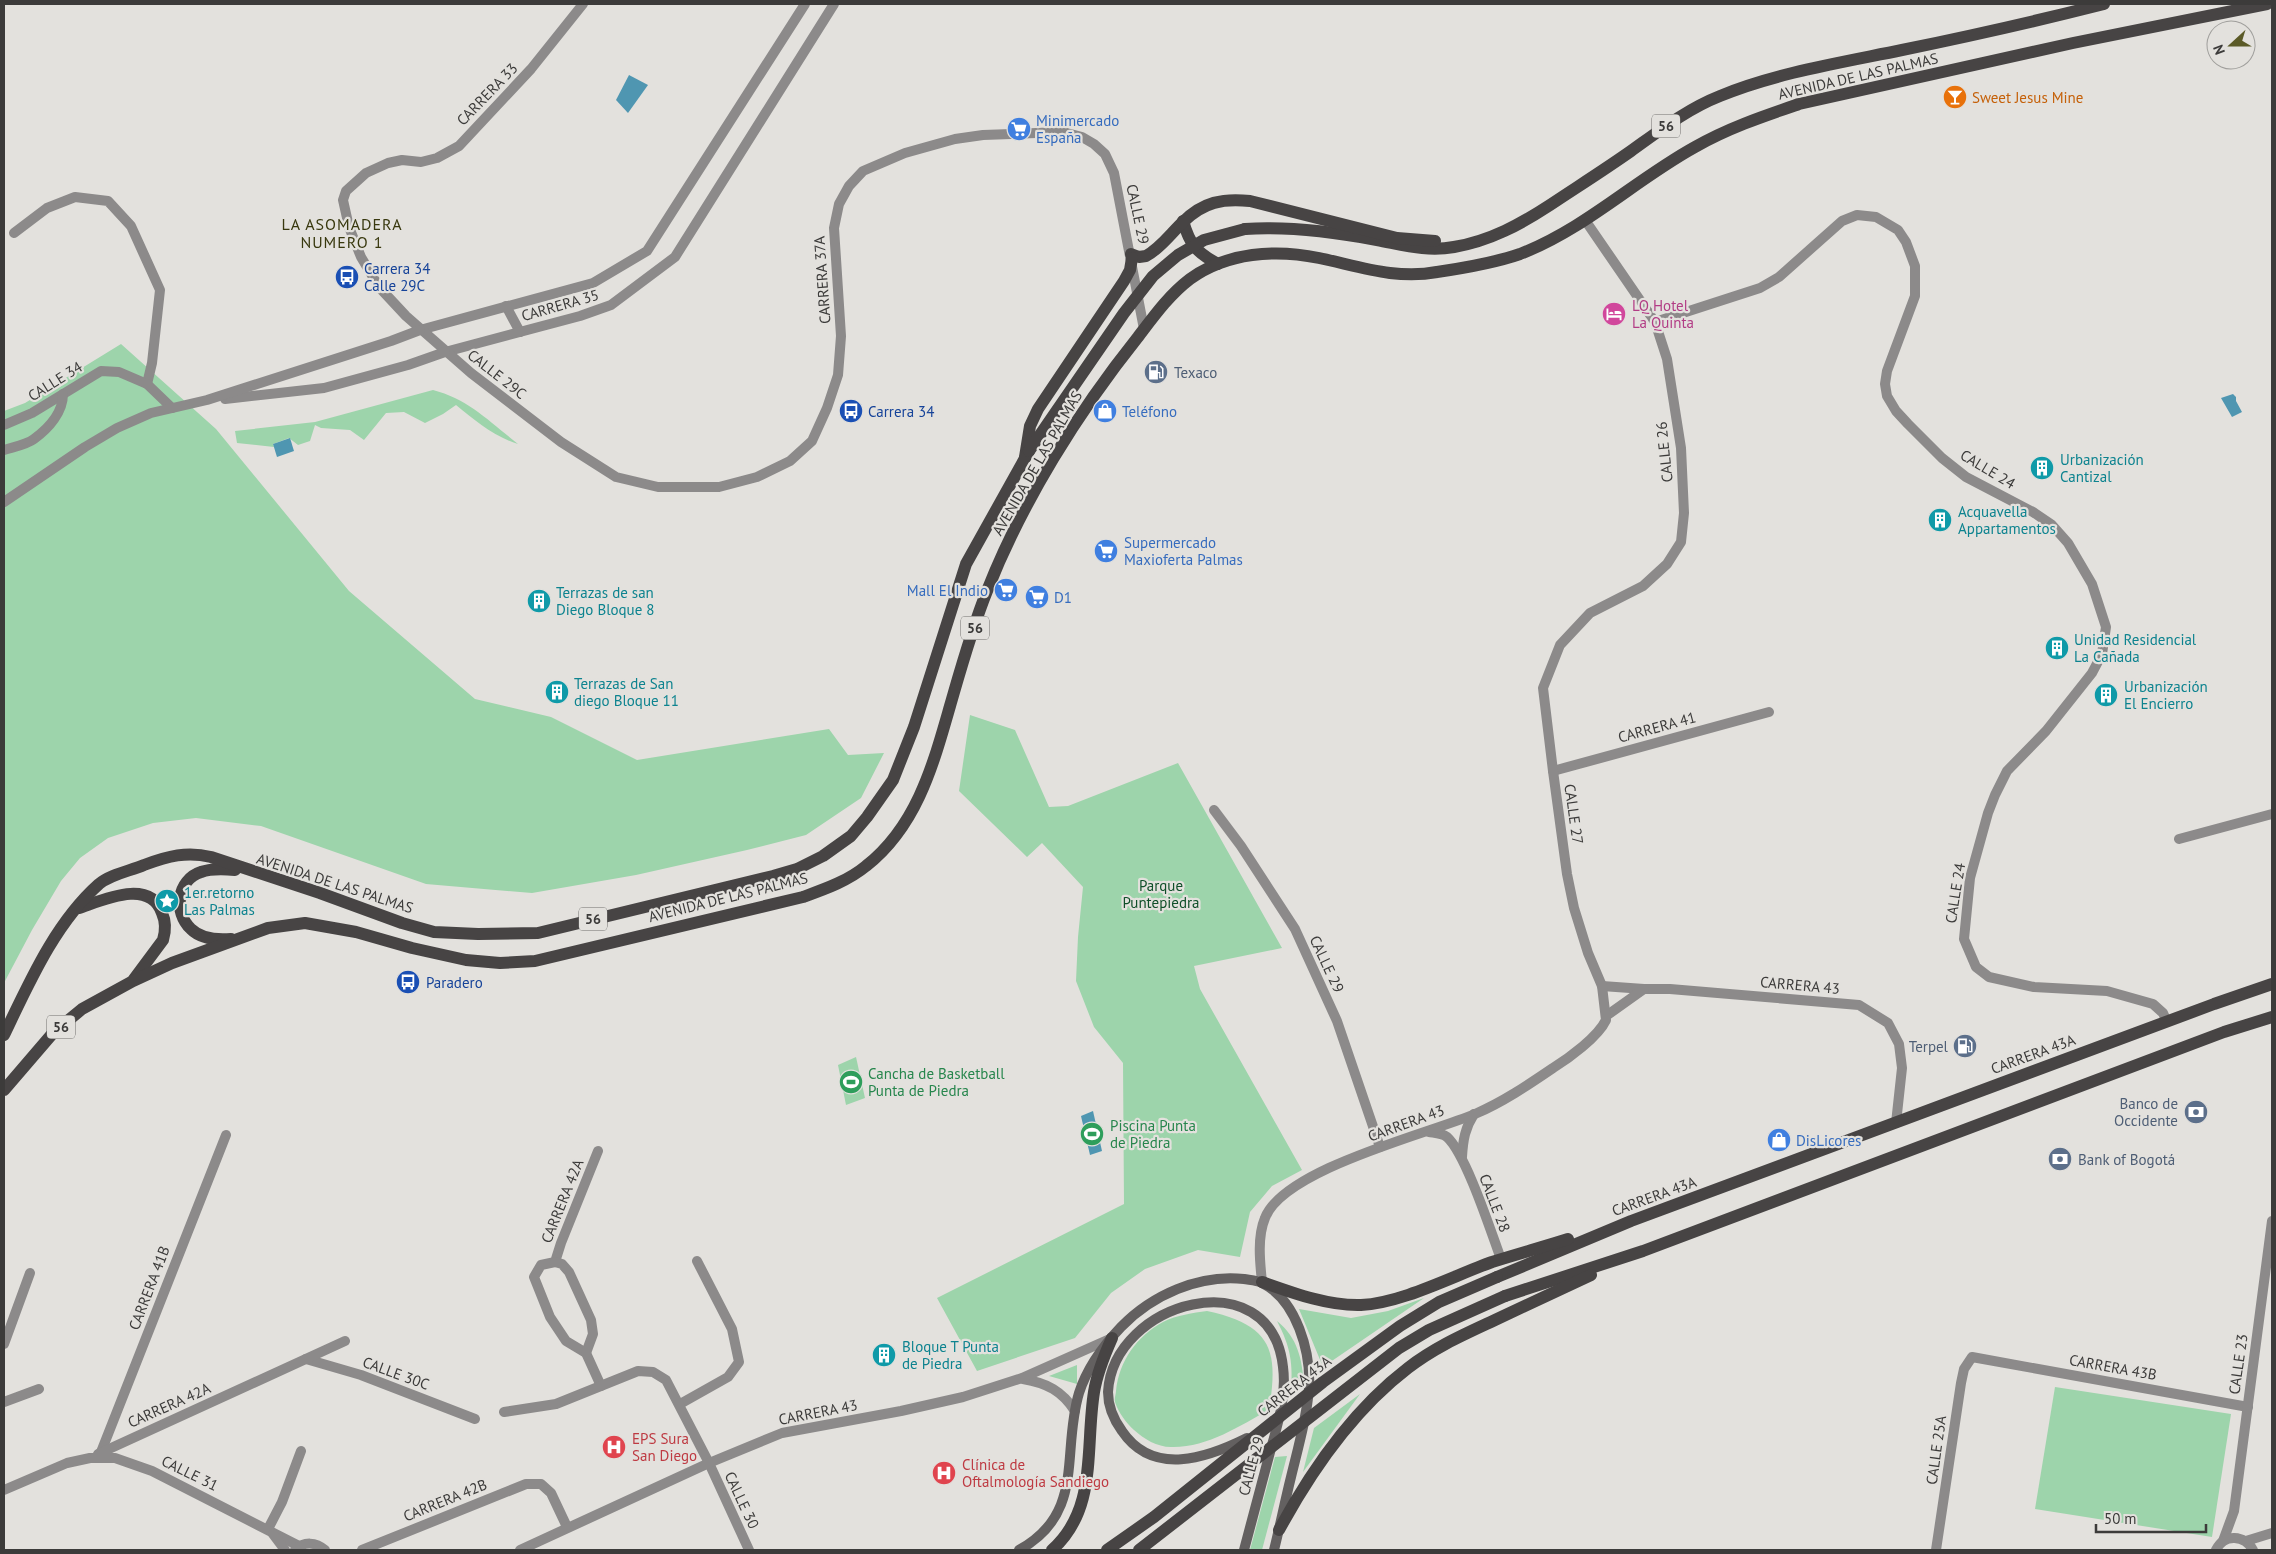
<svg xmlns="http://www.w3.org/2000/svg" width="2276" height="1554" viewBox="0 0 2276 1554" font-family="'PT Sans',sans-serif">
	<style>
		.green { fill: #9dd4ab }
		.water { fill: #4f96b1 }
		.lines { fill: none; stroke-linecap: round; stroke-linejoin: round }
		.minor { stroke: #8c8a8a; stroke-width: 10 }
		.tertiary { stroke: #8c8a8a; stroke-width: 10 }
		.secondary { stroke: #636060; stroke-width: 10 }
		.primary { stroke: #474444; stroke-width: 12 }
		.primary-bridge { stroke: #474444; stroke-width: 12 }
		.labels { text-anchor: middle; dominant-baseline: central; stroke-width: 4.5; stroke-linejoin: round; paint-order: stroke }
		.shield { fill: #e3e1dd; stroke: #6e6d6b; stroke-width: 1 }
		.shield-label { font-size: 14px; font-weight: bold; fill: #3c3b3a }
		.street-label { font-size: 15px; fill: #3c3b3a; stroke: #e3e1dd }
		.food-label { font-size: 15px; fill: #c56008; stroke: #e3e1dd; text-anchor: start }
		.shop-label { font-size: 15px; fill: #366cbe; stroke: #e3e1dd; text-anchor: start }
		.transit-label { font-size: 15px; fill: #164399; stroke: #e3e1dd; text-anchor: start }
		.hotel-label { font-size: 15px; fill: #b23c85; stroke: #e3e1dd; text-anchor: start }
		.service-label { font-size: 15px; fill: #4e5e75; stroke: #e3e1dd; text-anchor: start }
		.culture-label { font-size: 15px; fill: #0d838f; stroke: #e3e1dd; text-anchor: start }
		.park-label { font-size: 15px; fill: #0f4f29; stroke: #e3e1dd }
		.leisure-label { font-size: 15px; fill: #27864d; stroke: #e3e1dd; text-anchor: start }
		.health-label { font-size: 15px; fill: #be3a42; stroke: #e3e1dd; text-anchor: start }
		.neighbourhood-label { font-size: 16px; letter-spacing: 1px; fill: #38380e; stroke: #e3e1dd }
	</style>
	<rect width="100%" height="100%" fill="#e3e1dd"/>
	<!-- green -->
	<g class="green">
		<path d="M121,344l95,85 133,162 126,108 76,18 86,43 192,-31 19,26 36,-2 -23,45 -55,37 -59,15 -111,25 -104,18 -106,-9 -165,-58 -65,-8 -43,5 -45,15 -28,20 -19,23 -29,49 -28,53v-572l21,-8z"/>
		<path d="M433,390c35,9 57,32 85,54 -23,-7 -44,-24 -62,-39l-13,9 -18,9 -21,-11 -18,1 -22,27 -14,-10 -29,-2 -6,-3 -5,16 -12,4 -9,-7 -16,6 1,3 -37,-4 -2,-12 80,-9z"/>
		<path d="M970,715l45,15 34,77 19,-1 110,-43 104,185 -88,18 6,23 102,181 -30,16 -22,26 -10,45 -42,-7 -53,19 -34,24 -36,45 -98,33 -40,-73 187,-94 -1,-141 -29,-36 -18,-46 2,-44 5,-50 -41,-44 -15,14 -68,-66z"/>
		<path d="M856,1057l9,41 -19,7 -8,-40z"/>
		<path d="M1424,1298l-101,69 -24,-58 52,9 37,-7z"/>
		<path d="M1207,1311c64,14 72,38 62,99 -30,16 -62,38 -98,37 -14,0 -27,-8 -37,-17 -7,-6 -16,-18 -19,-28 -1,-3 1,-8 1,-11 3,-30 21,-55 47,-69 14,-7 30,-9 44,-11z"/>
		<path d="M1277,1321c21,17 25,38 27,64l-13,8c2,-30 0,-45 -14,-72z"/>
		<path d="M1077,1365v19l-28,-8z"/>
		<path d="M2055,1387l176,27 -19,123 -177,-28z"/>
		<path d="M1360,1394l-57,78 11,-44z"/>
		<path d="M1287,1456l-25,94h-12l25,-93z"/>
	</g>
	<!-- water -->
	<g class="water">
		<path d="M629,75l19,10 -20,28 -12,-13z"/>
		<path d="M2233,394l3,3v4l6,11 -10,5 -11,-19z"/>
		<path d="M290,438l4,13 -17,6 -4,-13z"/>
		<path d="M1093,1111l9,40 -12,4 -9,-39z"/>
	</g>
	<g class="lines">
		<!-- minor -->
		<g class="minor">
			<path d="M14,233l33,-25 28,-11 33,4 23,25 29,64 -8,73 -5,21"/>
			<path d="M506,306l14,26"/>
			<path d="M1655,322l105,-34 19,-11 63,-56 15,-6 19,2 22,13 8,12 9,24v30l-28,75 -2,13 2,12 9,15 12,13 34,34 24,19 67,35 19,13 16,18 24,41 14,43 -4,27 -10,19 -46,58 -39,40 -12,24 -7,18 -18,65 -6,61 12,28 13,10 45,10 73,4 46,13 10,9 4,9"/>
			<path d="M420,330l173,-47 54,-32 158,-247"/>
			<path d="M445,352l135,-36 31,-11 64,-48 159,-253"/>
			<path d="M4,425l28,-12 69,-42 18,1 28,12 25,24"/>
			<path d="M4,450c9,-3 22,-5 30,-11 15,-11 29,-27 29,-45"/>
			<path d="M1553,771l216,-59"/>
			<path d="M1214,810l27,36 54,83 42,92 43,126"/>
			<path d="M2179,839l93,-25"/>
			<path d="M1602,986l42,3h26l189,16 29,18 11,21 3,24 -6,55"/>
			<path d="M1606,1016l38,-27"/>
			<path d="M1429,1132c6,1 13,1 18,5 19,17 44,95 54,122"/>
			<path d="M598,1151l-37,92 -6,19 -14,3 -7,12 16,40 16,24 20,12 15,33"/>
			<path d="M1462,1157c1,-17 3,-29 12,-43"/>
			<path d="M555,1262l7,2 7,8 22,48 2,14 -7,19"/>
			<path d="M1262,1282c-2,-19 -5,-45 3,-64 19,-49 162,-84 210,-104 28,-12 53,-29 78,-46 16,-10 45,-31 53,-48l-4,-34 -14,-33 -14,-45 -7,-34 -14,-103 -10,-83 17,-43 30,-32 53,-27 24,-22 14,-22 3,-29 -3,-65 -14,-89 -12,-37 -70,-102"/>
			<path d="M4,1344l26,-71"/>
			<path d="M306,1359l55,16 114,44"/>
			<path d="M4,1402l35,-13"/>
			<path d="M680,1404l48,-27 11,-15 -7,-33 -35,-68"/>
			<path d="M504,1412l52,-8 82,-33 15,1 13,8 43,83 40,87"/>
			<path d="M101,1452l125,-317"/>
			<path d="M98,1454l247,-113"/>
			<path d="M268,1529l14,-27 19,-51"/>
			<path d="M362,1550l164,-66h15l10,9 16,34"/>
			<path d="M1936,1550l25,-167 3,-14 8,-12 276,50"/>
		</g>
		<!-- tertiary -->
		<g class="tertiary">
			<path d="M583,4l-52,65 -72,77 -22,12 -16,4 -19,-2 -14,3 -22,10 -20,18 -3,9 6,27 12,30 18,30 27,29 65,57 90,69 55,35 42,10h61l38,-10 33,-16 22,-20 15,-33 11,-33 3,-39 -7,-108 5,-24 10,-18 14,-15 42,-18 50,-14 28,-4 80,-3 19,5 12,7 11,10 9,19 30,156"/>
			<path d="M225,399l99,-11 84,-23 37,-13"/>
			<path d="M4,502l81,-55 32,-19 34,-15 56,-13 184,-59 29,-11"/>
			<path d="M1023,1379c24,4 39,12 52,32"/>
			<path d="M4,1490l63,-27 23,-5h25l37,13 147,75"/>
			<path d="M273,1534l12,16"/>
			<path d="M2223,1541l11,-30 38,-290"/>
			<path d="M2246,1541l26,-8"/>
			<path d="M295,1550c9,-9 21,-8 30,0"/>
			<path d="M520,1550l189,-87 73,-30 119,-22 62,-14 59,-19 90,-40"/>
			<path d="M2216,1550c8,-17 29,-15 37,0"/>
		</g>
		<!-- secondary -->
		<g class="secondary">
			<path d="M1019,1550c67,-37 42,-97 60,-157 8,-25 24,-47 42,-66 31,-32 78,-53 123,-48 5,1 13,1 18,4 35,17 49,70 47,105 -2,29 -11,60 -18,89 -6,24 -11,49 -17,73"/>
			<path d="M1244,1550c8,-31 17,-63 25,-94 8,-30 18,-59 14,-89 -12,-109 -170,-66 -175,25 0,14 6,28 14,39 31,46 85,27 125,7"/>
		</g>
		<!-- primary -->
		<g class="primary">
			<path d="M1183,221c7,24 13,31 35,43"/>
			<path d="M1245,229c44,-3 89,3 132,11 27,5 50,12 77,7 36,-6 67,-23 96,-42 27,-18 54,-35 81,-54 28,-20 56,-42 89,-55 55,-23 124,-34 182,-46 68,-14 135,-29 202,-46"/>
			<path d="M1131,254l8,3 7,-1c15,-8 25,-23 37,-34 20,-20 40,-24 67,-21l147,37 38,3"/>
			<path d="M1025,457l5,-31 8,-17 86,-128 6,-11 2,-12"/>
			<path d="M79,908c24,-8 71,-30 83,5 4,9 4,17 1,27l-29,39"/>
			<path d="M231,939c-13,1 -30,0 -40,-10 -18,-17 -14,-49 10,-57 11,-4 23,-3 34,-2"/>
			<path d="M4,1035c25,-52 51,-112 95,-151 12,-10 31,-13 45,-19 24,-9 43,-14 67,-8l109,36 82,30 32,9 44,2 60,-1 235,-57 24,-7 26,-13 28,-20 16,-19 26,-37 21,-53 52,-163 63,-113"/>
			<path d="M4,1090l49,-57 29,-24 51,-28 39,-18 96,-35 37,-5 51,9 56,16 54,12 34,3 35,-2 268,-64c22,-8 45,-16 63,-31 51,-40 67,-101 84,-160 11,-38 22,-78 37,-115 35,-89 91,-179 151,-254 16,-21 31,-42 52,-58 37,-27 86,-30 129,-21 39,8 77,22 118,14 27,-4 57,-9 83,-18 65,-25 115,-74 175,-107 33,-19 69,-31 104,-43l274,-61 194,-39"/>
			<path d="M1497,1277l134,-56 583,-217 58,-20"/>
			<path d="M1262,1282c31,11 66,24 99,23 41,-2 92,-29 131,-43 25,-8 51,-15 76,-23"/>
			<path d="M1505,1296l138,-45 581,-219 48,-15"/>
			<path d="M1279,1530c33,-61 74,-120 129,-162 27,-21 57,-34 87,-48 32,-15 64,-30 96,-45"/>
			<path d="M1052,1550c46,-41 33,-102 42,-158 3,-19 10,-36 18,-54"/>
		</g>
		<!-- primary-bridge -->
		<g class="primary-bridge">
			<path d="M1029,451l95,-138 29,-37 25,-21 26,-15 41,-11"/>
			<path d="M1107,1550l47,-33 169,-135 77,-56 39,-24 58,-25"/>
			<path d="M1139,1550l260,-202 30,-18 76,-34"/>
		</g>
	</g>
	<!-- icons -->
	<defs>
		<g id="bar-disc" transform="scale(1.25)"><circle r="9.5" fill="#e8710a" stroke="#e3e1dd"/><path d="M-6-5H6L.8 .8V4.5H3.5V6h-7V4.5H-.8V.8Z" fill="#fff"/></g>
		<g id="supermarket-disc" transform="scale(1.25)"><circle r="9.5" fill="#3f7fe0" stroke="#e3e1dd"/><path d="M-6-5.5h2.5l.6 2H6L4.5 2H-2.5L-4.4-4H-6ZM-1.5 3.2a1.3 1.3 0 1 0 .1 0ZM3 3.2a1.3 1.3 0 1 0 .1 0Z" fill="#fff"/></g>
		<g id="bus-disc" transform="scale(1.25)"><circle r="9.5" fill="#1a4fb4" stroke="#e3e1dd"/><path d="M-5-6H5V4H4V6H2V4H-2V6H-4V4H-5ZM-3.5-4V0h7V-4ZM-3.5 1.2v1.5H-2V1.2ZM2 1.2v1.5H3.5V1.2Z" fill="#fff"/></g>
		<g id="hotel-disc" transform="scale(1.25)"><circle r="9.5" fill="#d1479c" stroke="#e3e1dd"/><path d="M-6-4.5h1.5V1H6V5H4.5V3h-9V5H-6ZM-4 0a1.8 1.8 0 1 1 3.6 0ZM.5 0V-2.5h3Q6-2.5 6 0Z" fill="#fff"/></g>
		<g id="fuel-disc" transform="scale(1.25)"><circle r="9.5" fill="#5c6f8a" stroke="#e3e1dd"/><path d="M-5.5-6h7V0h2V4h1.3V-2.5L3-4.5l.8-.8L6-3V5H2.5V1h-1V6h-7ZM-4.2-4.7v3.2H.2V-4.7Z" fill="#fff"/></g>
		<g id="shop-disc" transform="scale(1.25)"><circle r="9.5" fill="#3f7fe0" stroke="#e3e1dd"/><path d="M-5-2.5h2.3a2.7 3.5 0 0 1 5.4 0H5L5.5 6h-11ZM-1.5-2.5h3a1.5 2.3 0 0 0-3 0Z" fill="#fff"/></g>
		<g id="building-disc" transform="scale(1.25)"><circle r="9.5" fill="#0f9aa8" stroke="#e3e1dd"/><path d="M-4-6H4V6H1V3H-1V6H-4ZM-2.5-4.3h1.7v1.8h-1.7ZM.8-4.3h1.7v1.8H.8ZM-2.5-1h1.7V.8h-1.7ZM.8-1h1.7V.8H.8Z" fill="#fff"/></g>
		<g id="sight-disc" transform="scale(1.25)"><circle r="9.5" fill="#0f9aa8" stroke="#e3e1dd"/><path d="M0-6L1.8-2.2L6-1.7L2.9 1.2L3.7 5.4L0 3.3L-3.7 5.4L-2.9 1.2L-6-1.7L-1.8-2.2Z" fill="#fff"/></g>
		<g id="stadium-disc" transform="scale(1.25)"><circle r="9.5" fill="#2e9e5b" stroke="#e3e1dd"/><path d="M0-5a6.5 5 0 1 0 0 10a6.5 5 0 1 0 0-10ZM-3.5-1.8h7v3.6h-7Z" fill="#fff"/></g>
		<g id="bank-disc" transform="scale(1.25)"><circle r="9.5" fill="#5c6f8a" stroke="#e3e1dd"/><path d="M-6-4H6V4H-6ZM0-2.3a2.3 2.3 0 1 0 0 4.6a2.3 2.3 0 1 0 0-4.6Z" fill="#fff"/></g>
		<g id="hospital-disc" transform="scale(1.25)"><circle r="9.5" fill="#e0444e" stroke="#e3e1dd"/><path d="M-5-5h3v3.5h4V-5h3V5h-3V1.5h-4V5h-3Z" fill="#fff"/></g>
	</defs>
	<g fill-rule="evenodd">
		<use href="#bar-disc" x="1955" y="97"/>
		<use href="#supermarket-disc" x="1019" y="129"/>
		<use href="#bus-disc" x="347" y="277"/>
		<use href="#hotel-disc" x="1614" y="314"/>
		<use href="#fuel-disc" x="1156" y="372"/>
		<use href="#bus-disc" x="851" y="411"/>
		<use href="#shop-disc" x="1105" y="411"/>
		<use href="#building-disc" x="2042" y="468"/>
		<use href="#building-disc" x="1940" y="520"/>
		<use href="#supermarket-disc" x="1106" y="551"/>
		<use href="#supermarket-disc" x="1006" y="590"/>
		<use href="#supermarket-disc" x="1037" y="597"/>
		<use href="#building-disc" x="539" y="601"/>
		<use href="#building-disc" x="2057" y="648"/>
		<use href="#building-disc" x="557" y="692"/>
		<use href="#building-disc" x="2106" y="695"/>
		<use href="#sight-disc" x="167" y="901"/>
		<use href="#bus-disc" x="408" y="982"/>
		<use href="#fuel-disc" x="1965" y="1046"/>
		<use href="#stadium-disc" x="851" y="1082"/>
		<use href="#bank-disc" x="2196" y="1112"/>
		<use href="#stadium-disc" x="1092" y="1134"/>
		<use href="#shop-disc" x="1779" y="1140"/>
		<use href="#bank-disc" x="2060" y="1159"/>
		<use href="#building-disc" x="884" y="1355"/>
		<use href="#hospital-disc" x="614" y="1447"/>
		<use href="#hospital-disc" x="944" y="1473"/>
	</g>
	<g class="labels">
		<!-- shield labels -->
		<g class="shield">
			<rect x="1652" y="114.5" width="28" height="23" rx="4"/>
			<rect x="961" y="616.5" width="28" height="23" rx="4"/>
			<rect x="579" y="907.5" width="28" height="23" rx="4"/>
			<rect x="47" y="1015.5" width="28" height="23" rx="4"/>
		</g>
		<g class="shield-label">
			<text x="1666" y="126">56</text>
			<text x="975" y="628">56</text>
			<text x="593" y="919">56</text>
			<text x="61" y="1027">56</text>
		</g>
		<!-- street labels -->
		<g class="street-label">
			<text transform="translate(1858 76) rotate(-13)">AVENIDA DE LAS PALMAS</text>
			<text transform="translate(487 94) rotate(-46)">CARRERA 33</text>
			<text transform="translate(1138 214) rotate(78)">CALLE 29</text>
			<text transform="translate(822 280) rotate(-94)">CARRERA 37A</text>
			<text transform="translate(560 305) rotate(-16)">CARRERA 35</text>
			<text transform="translate(497 374) rotate(38)">CALLE 29C</text>
			<text transform="translate(55 381) rotate(-32)">CALLE 34</text>
			<text transform="translate(1664 452) rotate(-96)">CALLE 26</text>
			<text transform="translate(1037 463) rotate(-60)">AVENIDA DE LAS PALMAS</text>
			<text transform="translate(1988 469) rotate(31)">CALLE 24</text>
			<text transform="translate(1657 727) rotate(-15)">CARRERA 41</text>
			<text transform="translate(1574 814) rotate(82)">CALLE 27</text>
			<text transform="translate(335 883) rotate(18)">AVENIDA DE LAS PALMAS</text>
			<text transform="translate(1955 893) rotate(-81)">CALLE 24</text>
			<text transform="translate(728 897) rotate(-14)">AVENIDA DE LAS PALMAS</text>
			<text transform="translate(1327 964) rotate(65)">CALLE 29</text>
			<text transform="translate(1800 985) rotate(5)">CARRERA 43</text>
			<text transform="translate(2033 1054) rotate(-20)">CARRERA 43A</text>
			<text transform="translate(1406 1123) rotate(-20)">CARRERA 43</text>
			<text transform="translate(1654 1196) rotate(-20)">CARRERA 43A</text>
			<text transform="translate(562 1201) rotate(-68)">CARRERA 42A</text>
			<text transform="translate(1495 1203) rotate(69)">CALLE 28</text>
			<text transform="translate(149 1288) rotate(-69)">CARRERA 41B</text>
			<text transform="translate(2238 1364) rotate(-82)">CALLE 23</text>
			<text transform="translate(2113 1367) rotate(10)">CARRERA 43B</text>
			<text transform="translate(396 1373) rotate(20)">CALLE 30C</text>
			<text transform="translate(1294 1386) rotate(-38)">CARRERA 43A</text>
			<text transform="translate(169 1405) rotate(-24)">CARRERA 42A</text>
			<text transform="translate(818 1412) rotate(-11)">CARRERA 43</text>
			<text transform="translate(1936 1450) rotate(-82)">CALLE 25A</text>
			<text transform="translate(1251 1466) rotate(-75)">CALLE 29</text>
			<text transform="translate(190 1473) rotate(26)">CALLE 31</text>
			<text transform="translate(445 1500) rotate(-22)">CARRERA 42B</text>
			<text transform="translate(742 1500) rotate(65)">CALLE 30</text>
		</g>
		<!-- food labels -->
		<g class="food-label">
			<text x="1972" y="97">Sweet Jesus Mine</text>
		</g>
		<!-- shop labels -->
		<g class="shop-label">
			<text x="1036" y="120">Minimercado<tspan x="1036" dy="17">España</tspan></text>
			<text x="1122" y="411">Teléfono</text>
			<text x="1124" y="542">Supermercado<tspan x="1124" dy="17">Maxioferta Palmas</tspan></text>
			<text x="988" y="590" text-anchor="end">Mall El Indio</text>
			<text x="1054" y="597">D1</text>
			<text x="1796" y="1140">DisLicores</text>
		</g>
		<!-- transit labels -->
		<g class="transit-label">
			<text x="364" y="268">Carrera 34<tspan x="364" dy="17">Calle 29C</tspan></text>
			<text x="868" y="411">Carrera 34</text>
			<text x="426" y="982">Paradero</text>
		</g>
		<!-- hotel labels -->
		<g class="hotel-label">
			<text x="1632" y="305">LQ Hotel<tspan x="1632" dy="17">La Quinta</tspan></text>
		</g>
		<!-- service labels -->
		<g class="service-label">
			<text x="1174" y="372">Texaco</text>
			<text x="1948" y="1046" text-anchor="end">Terpel</text>
			<text x="2178" y="1103" text-anchor="end">Banco de<tspan x="2178" dy="17">Occidente</tspan></text>
			<text x="2078" y="1159">Bank of Bogotá</text>
		</g>
		<!-- culture labels -->
		<g class="culture-label">
			<text x="2060" y="459">Urbanización<tspan x="2060" dy="17">Cantizal</tspan></text>
			<text x="1958" y="511">Acquavella<tspan x="1958" dy="17">Appartamentos</tspan></text>
			<text x="556" y="592">Terrazas de san<tspan x="556" dy="17">Diego Bloque 8</tspan></text>
			<text x="2074" y="639">Unidad Residencial<tspan x="2074" dy="17">La Cañada</tspan></text>
			<text x="574" y="683">Terrazas de San<tspan x="574" dy="17">diego Bloque 11</tspan></text>
			<text x="2124" y="686">Urbanización<tspan x="2124" dy="17">El Encierro</tspan></text>
			<text x="184" y="892">1er.retorno<tspan x="184" dy="17">Las Palmas</tspan></text>
			<text x="902" y="1346">Bloque T Punta<tspan x="902" dy="17">de Piedra</tspan></text>
		</g>
		<!-- park labels -->
		<g class="park-label">
			<text x="1161" y="885">Parque<tspan x="1161" dy="17">Puntepiedra</tspan></text>
		</g>
		<!-- leisure labels -->
		<g class="leisure-label">
			<text x="868" y="1073">Cancha de Basketball<tspan x="868" dy="17">Punta de Piedra</tspan></text>
			<text x="1110" y="1125">Piscina Punta<tspan x="1110" dy="17">de Piedra</tspan></text>
		</g>
		<!-- health labels -->
		<g class="health-label">
			<text x="632" y="1438">EPS Sura<tspan x="632" dy="17">San Diego</tspan></text>
			<text x="962" y="1464">Clínica de<tspan x="962" dy="17">Oftalmología Sandiego</tspan></text>
		</g>
		<!-- neighbourhood labels -->
		<g class="neighbourhood-label">
			<text x="342" y="224">LA ASOMADERA<tspan x="342" dy="18">NUMERO 1</tspan></text>
		</g>
	</g>
	<!-- border -->
	<rect width="2276" height="1554" fill="none" stroke="#3c3b3a" stroke-width="10"/>
	<!-- north arrow -->
	<g transform="translate(2231 45) rotate(249)"><circle r="24" fill="#e3e1dd" stroke="#a09f9c"/>
	<path d="M0-4L9 19L0 12L-9 19Z" fill="#5b5a27"/>
	<text y="-8" font-size="14" font-weight="bold" text-anchor="middle" fill="#3c3b3a">N</text>
	</g>
	<!-- scale -->
	<path d="M2096 1524v8h110v-8" fill="none" stroke="#3c3b3a" stroke-width="2.5"/>
	<text x="2104" y="1524" font-size="15" fill="#3c3b3a" stroke="#e3e1dd" stroke-width="4" paint-order="stroke">50 m</text>
</svg>
